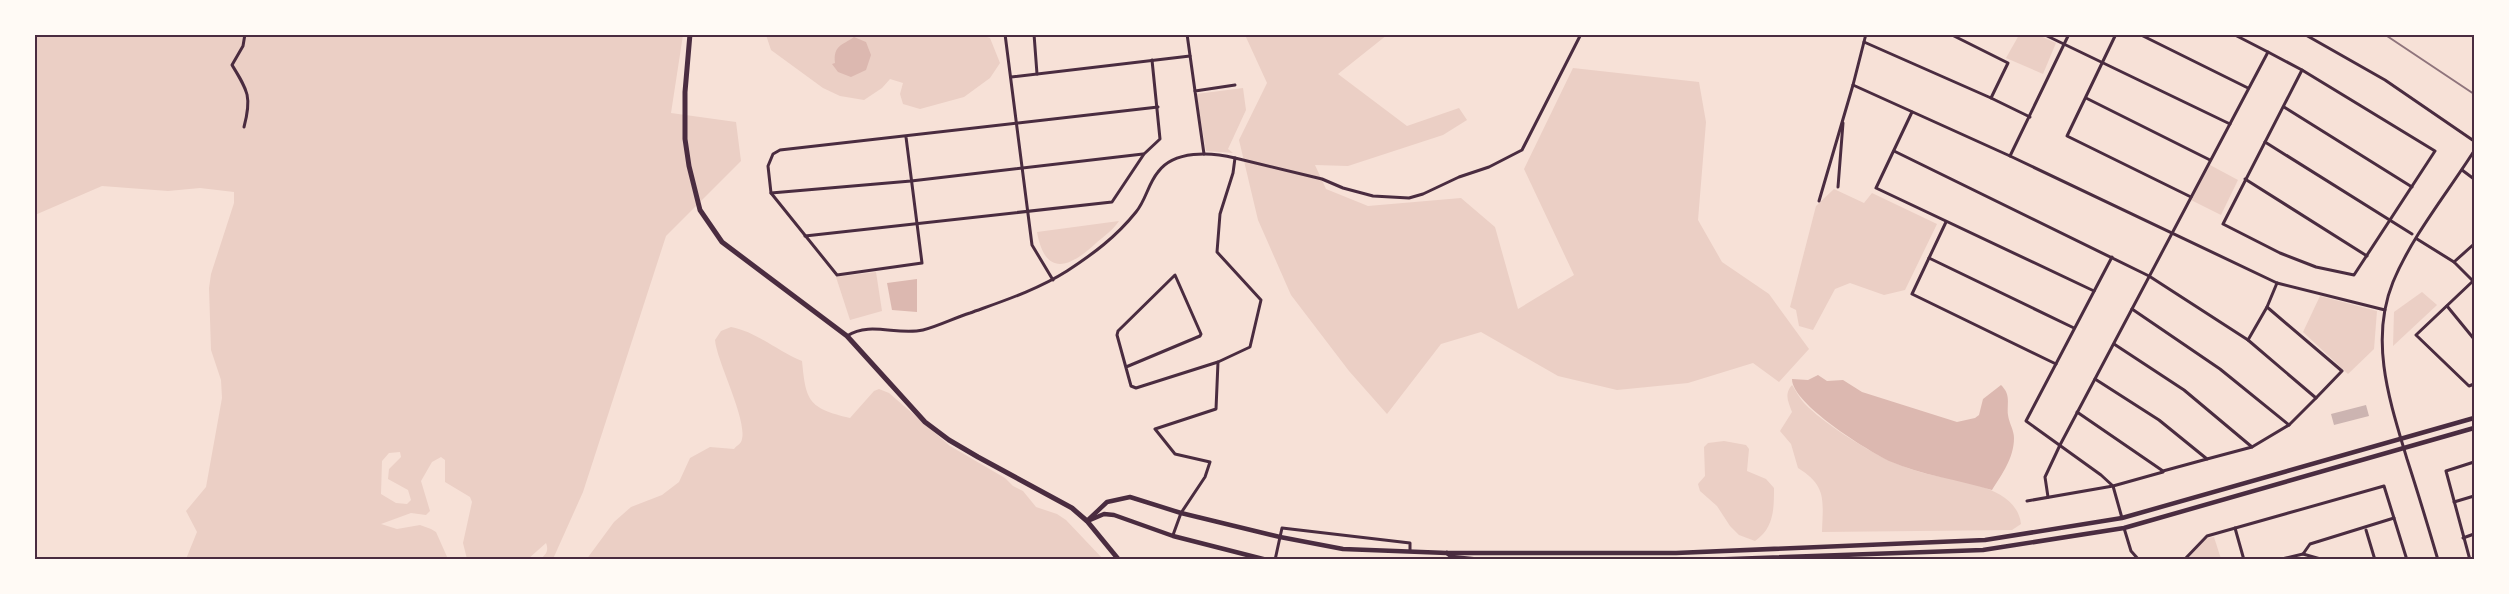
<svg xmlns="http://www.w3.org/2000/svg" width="2509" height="594" viewBox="0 0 2509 594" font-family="'Roboto Condensed',sans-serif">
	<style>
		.green { fill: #ebcfc5; fill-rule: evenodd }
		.water { fill: #dcb8b0 }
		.building { fill: #ccb4b1 }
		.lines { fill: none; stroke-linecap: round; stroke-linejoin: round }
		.minor { stroke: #4a2c40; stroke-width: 3 }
		.secondary { stroke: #4a2c40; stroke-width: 4.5 }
		.trunk { stroke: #4a2c40; stroke-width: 5 }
		.rail { stroke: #8f747c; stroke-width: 2 }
		.neatline { fill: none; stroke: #4a2c40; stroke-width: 2 }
	</style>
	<rect width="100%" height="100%" fill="#f7e1d7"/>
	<!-- green -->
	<g class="green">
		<path d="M35,35h648l-12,78 65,9 5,39 -75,75 -83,256 -30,67h-12c5,-5 8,-8 5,-16l-18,16h-61l-4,-16 9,-41 -2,-5 -25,-15v-22l-4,-3 -9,5 -11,19 9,30 -4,4 -15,-2 -30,11 16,5 23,-4 11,4 5,3 12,27h-262l11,-27 -11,-21 20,-24 16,-89 -1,-18 -10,-30 -2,-62 2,-14 23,-71v-11l-34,-4 -32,3 -66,-5 -67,29zM400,452l1,5 -12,12 -1,10 20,11 3,10 -4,4 -11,-1 -15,-9 1,-33 7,-8z"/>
		<path d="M766,35h215l9,3 10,25 -10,15 -26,19 -44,12 -17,-5 -3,-10 3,-11 -13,-4 -8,9 -18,12 -24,-4 -17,-8 -52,-38z"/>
		<path d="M1245,35h142l-49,39 69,52 52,-18 8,12 -24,15 -95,31 -33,-1 11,24 42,17 93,-8 34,29 23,82 56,-34 -50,-106 49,-101 126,14 7,40 -8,98 24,42 47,32 40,55 -30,33 -26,-19 -65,20 -71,7 -59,-14 -77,-44 -40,12 -54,70 -38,-43 -58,-76 -33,-75 -19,-80 28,-57z"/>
		<path d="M2019,35h19l18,8 -13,31 -37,-16z"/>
		<path d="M1243,88l3,22 -18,39 5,4 -27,-2 -10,-57z"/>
		<path d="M2210,165l28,15 -17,35 -30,-15z"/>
		<path d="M1834,189l30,14 8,-10 65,31 -32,66 -21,5 -34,-12 -15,6 -22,41 -14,-4 -3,-16 -6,-3 26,-101z"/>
		<path d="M1119,221c-6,9 -16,16 -24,23 -27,25 -50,32 -58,-12z"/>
		<path d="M876,272l6,39 -32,9 -14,-43z"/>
		<path d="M2422,292l15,13 -44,41 1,-34z"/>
		<path d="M2320,296l57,15 -3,38 -26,25 -45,-42z"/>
		<path d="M731,327c26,5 46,24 71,34 4,40 6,47 48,57l24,-27 5,-2 10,4 61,53 55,32 8,8 10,5 13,16 21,7 9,6 37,39 -517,1 28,-38 17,-15 31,-12 17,-13 11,-24 20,-11 24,2c2,-3 5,-4 7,-7 9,-18 -24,-79 -26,-102l6,-9z"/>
		<path d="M1792,385c4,6 8,14 13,19 17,18 60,45 83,56 13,6 30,12 44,15 28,6 85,12 89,49l-9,6 -190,2c1,-32 5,-46 -24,-64l-7,-24 -11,-13 12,-19c-4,-11 -8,-18 0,-27z"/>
		<path d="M1724,441l22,4 3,4 -2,22 19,8 8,9c0,21 0,40 -19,53l-16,-6 -9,-9 -13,-20 -17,-15 -2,-7 7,-8 -1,-29 4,-4z"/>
		<path d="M2214,537l7,22 -35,1 21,-22z"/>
	</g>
	<!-- water -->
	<g class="water">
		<path d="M854,37l12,5 5,13 -5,15 -15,7 -13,-5 -6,-8 3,-1c-2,-18 8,-18 19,-26z"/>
		<path d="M917,279v33l-25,-2 -5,-27z"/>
		<path d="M1818,375l9,6 16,-1 19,12 95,30 18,-4 4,-3 4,-16 18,-14c10,10 6,17 7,30 1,8 6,15 6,23 0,20 -12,36 -22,52 -33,-10 -71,-15 -103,-29 -22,-11 -97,-57 -97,-82l16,1z"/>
	</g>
	<!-- building -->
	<path class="building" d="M2366,405l3,11 -35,9 -3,-11z"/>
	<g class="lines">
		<!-- minor -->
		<g class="minor">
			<path d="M1005,34l27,211 21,35"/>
			<path d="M1034,34l3,40"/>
			<path d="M1187,34l8,57"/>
			<path d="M1866,34l-13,51 157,71 267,127 108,27"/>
			<path d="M2043,34l187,90"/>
			<path d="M2116,34l-49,102 124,61"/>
			<path d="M2139,34l109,54"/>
			<path d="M2233,34l35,18"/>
			<path d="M2304,34l81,46 89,61"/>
			<path d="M1864,42l127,56 17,-35 -58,-29"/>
			<path d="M2302,70l133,81 -81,124 -38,-8 -36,-14 -57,-29z"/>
			<path d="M1011,77l179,-21"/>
			<path d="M1991,98l39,19"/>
			<path d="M2086,98l124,62"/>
			<path d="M2284,107l128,80"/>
			<path d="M1912,112l-36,76 218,103"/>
			<path d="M244,127c8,-30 4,-36 -12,-62l11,-19 2,-12"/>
			<path d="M906,137l16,126 -85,12 -66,-82 -3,-27 5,-12 7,-4 378,-43"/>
			<path d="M2265,142l147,92"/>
			<path d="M1894,151l255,125 99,64 68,58 -27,27"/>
			<path d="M1204,154l-9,-63 40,-6"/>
			<path d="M2010,156l59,-122"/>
			<path d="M2462,170l12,9"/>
			<path d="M2245,179l122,77"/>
			<path d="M1838,187l5,-64"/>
			<path d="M771,193l140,-12 232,-27"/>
			<path d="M1819,201l34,-116"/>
			<path d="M1946,222l-34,72 144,70"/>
			<path d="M805,236l307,-34 32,-48 16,-15 -8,-79"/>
			<path d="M2417,239l37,23"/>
			<path d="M2474,244l-20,18 19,19 -57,54 53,51 5,-2"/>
			<path d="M2112,257l-86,164 75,54 12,11 9,32"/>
			<path d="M1929,258l145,70"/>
			<path d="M2447,306l27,33"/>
			<path d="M2267,307l10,-24"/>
			<path d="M2132,309l88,60 69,56 -37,22"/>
			<path d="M847,336c23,-15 50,0 76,-6 16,-4 31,-12 47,-17 33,-12 67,-23 97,-42 26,-17 49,-34 69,-59 10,-12 12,-28 22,-40 16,-22 53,-20 77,-14"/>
			<path d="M2248,340l19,-33 75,64 -26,27"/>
			<path d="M2114,344l70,46 68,57 -45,12"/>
			<path d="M1126,367l74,-31 1,-2 -26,-59 -57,56 -1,4 14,51 5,2 82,-26"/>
			<path d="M2077,412l86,59 44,-12 -48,-39 -64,-41"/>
			<path d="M2048,497l-3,-20 15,-32 208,-393 34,18"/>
			<path d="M2027,501l86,-15 50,-14"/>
			<path d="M2454,502l20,-6"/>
			<path d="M2124,528l7,23 8,9"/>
			<path d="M2235,528l9,32"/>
			<path d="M2366,530l9,30"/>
			<path d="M1173,535l8,-22 24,-36 5,-15 -35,-8 -20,-25 61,-20 2,-47 32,-15 11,-47 -44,-48 3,-38 13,-41 2,-15 87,21 21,9 30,8 36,2 14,-4 36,-17 30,-10 33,-17 59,-116"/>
			<path d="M2463,538l11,-4"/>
			<path d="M2303,554l7,-10 84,-26"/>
			<path d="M1275,560l7,-32 128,15v8"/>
			<path d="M2184,560l23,-24 177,-50 23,74"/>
			<path d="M2277,560l26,-6 21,6"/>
			<path d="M2438,560c-10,-34 -20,-67 -31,-101 -17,-57 -38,-118 -14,-177 19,-46 55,-90 81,-131"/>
			<path d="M2470,560l-24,-89 28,-9"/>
		</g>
		<!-- secondary -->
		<g class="secondary">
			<path d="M1090,520l14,-6 10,1 59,21 94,24"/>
			<path d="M1087,521l20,-19 23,-5 51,16 99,24 63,12 104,4h229l309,-13 137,-22 352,-100"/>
			<path d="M1447,553l5,4 29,3"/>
			<path d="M1703,560l280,-10 141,-22 350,-100"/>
		</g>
		<!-- trunk -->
		<path class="trunk" d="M690,34l-5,58v47l4,27 11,44 22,32 125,94 78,86 24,18 29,17 94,51 15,13 32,39"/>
		<!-- rail -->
		<path class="rail" d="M2384,34l90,60"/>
	</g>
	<!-- border -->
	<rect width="2509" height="594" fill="none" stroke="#fffaf5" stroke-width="72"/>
	<rect x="36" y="36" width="2437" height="522" class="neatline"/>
</svg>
